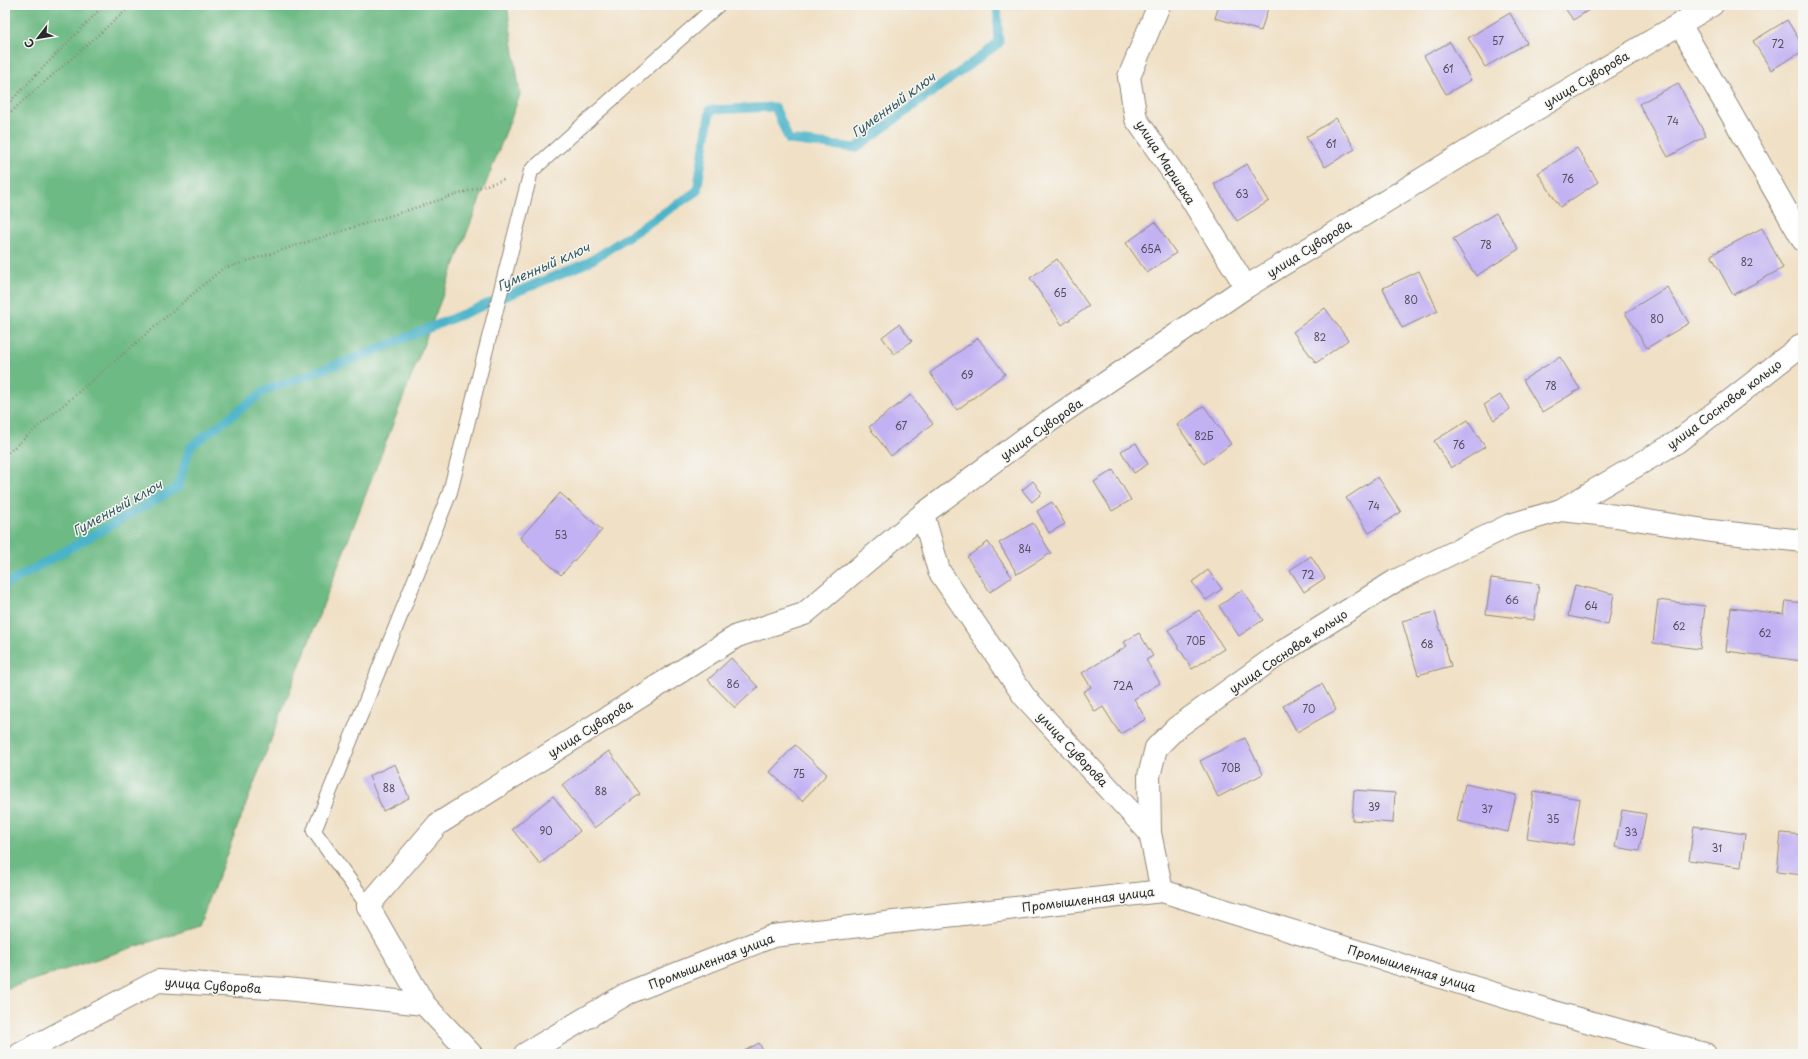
<svg xmlns="http://www.w3.org/2000/svg" width="1808" height="1059" viewBox="0 0 1808 1059" font-family="'Playpen Sans',sans-serif">
	<style>
		.forest { fill: #6dba84; stroke: #4c7258 }
		.lines { fill: none; stroke-linecap: round; stroke-linejoin: round }
		.stream { stroke: #4bb4c9; stroke-width: 9 }
		.building { fill: #c3b2f3 }
		.service-casing { stroke: #8e8678; stroke-width: 16 }
		.minor-casing { stroke: #8e8678; stroke-width: 24 }
		.path { stroke: #8e8678; stroke-width: 2.5; stroke-dasharray: 1 3; stroke-linecap: butt }
		.service { stroke: #fff; stroke-width: 14 }
		.minor { stroke: #fff; stroke-width: 22 }
		.labels { text-anchor: middle; dominant-baseline: central; stroke-width: 3; stroke-linejoin: round; paint-order: stroke }
		.number-label { font-size: 10px; fill: #514d5d }
		.street-label { font-size: 12px; fill: #2b2b2b; stroke: #f6f6f2 }
		.water-label { font-size: 13px; font-style: italic; fill: #365b62; stroke: #f6f6f2 }
	</style>
	<rect width="100%" height="100%" fill="#f6f6f2"/>
	<filter id="ink" filterUnits="userSpaceOnUse"><feTurbulence type="fractalNoise" baseFrequency=".025" numOctaves="2"/><feDisplacementMap in="SourceGraphic" scale="8" xChannelSelector="R" yChannelSelector="G"/><feConvolveMatrix kernelMatrix="1 2 1 2 8 2 1 2 1" color-interpolation-filters="sRGB"/></filter>
	<filter id="wash" filterUnits="userSpaceOnUse"><feTurbulence type="fractalNoise" baseFrequency=".012" numOctaves="4" result="noise"/><feDisplacementMap in="SourceGraphic" scale="16" xChannelSelector="R" yChannelSelector="G"/><feGaussianBlur stdDeviation="0.9" result="paint"/><feColorMatrix in="noise" values="0 0 0 0 0 0 0 0 0 0 0 0 0 0 0 0 0 1.4 0 .05"/><feComposite in="paint" operator="in"/></filter>
	<g filter="url(#wash)">
		<rect width="100%" height="100%" fill="#f0e0c5"/>
		<!-- forest -->
		<path class="forest" d="M5,5h502l13,90 -321,831 -194,63z"/>
		<g class="lines">
			<!-- stream -->
			<path class="stream" d="M5,585l173,-98 12,-40 76,-57 100,-36 223,-92 108,-71 13,-81 65,-3 14,33 67,8 143,-105 -2,-38"/>
		</g>
		<g id="blocks">
			<!-- building -->
			<g class="building">
				<path d="M1219,5h50l-8,26 -46,-13z"/>
				<path d="M1563,5h34l-24,15z"/>
				<path d="M1510,13l17,30 -42,24 -17,-29z"/>
				<path d="M1787,20l16,26v5l-32,19 -18,-29z"/>
				<path d="M1450,42l21,38 -25,14 -22,-38z"/>
				<path d="M1678,83l28,53 -38,21 -29,-53z"/>
				<path d="M1336,118l19,31 -30,18 -19,-30z"/>
				<path d="M1577,148l21,34 -38,25 -22,-34z"/>
				<path d="M1247,164l22,37 -32,20 -23,-37z"/>
				<path d="M1496,213l23,36 -43,27 -23,-37z"/>
				<path d="M1155,222l21,31 -29,20 -21,-30z"/>
				<path d="M1762,228l21,40 -50,27 -22,-40z"/>
				<path d="M1057,259l32,47 -27,19 -32,-47z"/>
				<path d="M1419,271l19,40 -36,17 -19,-40z"/>
				<path d="M1667,287l22,36 -42,25 -22,-35z"/>
				<path d="M1325,308l23,32 -32,23 -23,-31z"/>
				<path d="M899,324l13,17 -18,13 -12,-17z"/>
				<path d="M978,338l27,36 -48,36 -27,-37z"/>
				<path d="M1560,357l20,32 -38,23 -19,-32z"/>
				<path d="M911,395l22,29 -42,32 -22,-29z"/>
				<path d="M1500,395l10,14 -16,11 -10,-15z"/>
				<path d="M1204,406l27,38 -27,20 -27,-39z"/>
				<path d="M1468,420l17,27 -34,21 -17,-27z"/>
				<path d="M1136,443l12,21 -14,9 -13,-22z"/>
				<path d="M1113,470l18,30 -19,11 -18,-29z"/>
				<path d="M1378,477l23,35 -32,21 -23,-35z"/>
				<path d="M1033,481l9,12 -10,9 -10,-12z"/>
				<path d="M560,493l42,37 -41,45 -41,-37z"/>
				<path d="M1052,502l13,22 -16,9 -12,-22z"/>
				<path d="M1033,523l18,30 -34,21 -18,-31z"/>
				<path d="M988,542l24,35 -22,15 -23,-35z"/>
				<path d="M1311,556l14,22 -21,14 -14,-22z"/>
				<path d="M1208,570l14,19 -16,11 -14,-18z"/>
				<path d="M1491,578l48,6 -5,36 -48,-6z"/>
				<path d="M1575,585l39,9 -6,31 -40,-9z"/>
				<path d="M1242,590l21,30 -24,16 -20,-30z"/>
				<path d="M1658,600l47,6 -5,43 -47,-6z"/>
				<path d="M1786,601l17,2 -1,58 -76,-10 5,-43 53,6z"/>
				<path d="M1199,610l25,39 -32,20 -24,-39z"/>
				<path d="M1435,612l16,54 -33,9 -16,-54z"/>
				<path d="M1139,633l14,23 -7,4 14,23 -26,16 12,20 -26,15 -17,-27 -8,5 -12,-20 8,-5 -9,-14 45,-27 -3,-4z"/>
				<path d="M731,658l27,29 -23,21 -27,-28z"/>
				<path d="M1322,684l14,26 -39,22 -14,-26z"/>
				<path d="M1245,738l18,36 -45,23 -18,-36z"/>
				<path d="M795,745l32,29 -25,27 -32,-29z"/>
				<path d="M609,751l31,43 -46,34 -32,-43z"/>
				<path d="M395,764l14,34 -26,13 -14,-35z"/>
				<path d="M1465,784l51,11 -8,37 -51,-11z"/>
				<path d="M1354,790l41,3 -2,30 -41,-3z"/>
				<path d="M1534,791l46,8 -7,46 -46,-7z"/>
				<path d="M553,796l27,35 -40,33 -28,-35z"/>
				<path d="M1622,810l24,4 -7,37 -24,-4z"/>
				<path d="M1694,826l51,8 -4,33 -52,-7z"/>
				<path d="M1781,833l22,2v40l-26,-3z"/>
				<path d="M759,1043l6,11h-26z"/>
			</g>
		</g>
	</g>
	<g filter="url(#ink)">
		<use href="#blocks" fill-opacity="0" stroke="#8e8678" stroke-width="1"/>
		<g class="lines">
			<!-- service casing -->
			<g class="service-casing">
				<path id="service" d="M368,906l-54,-75 136,-339 81,-321 187,-166"/>
			</g>
			<!-- minor casing -->
			<g class="minor-casing">
				<g id="minor">
					<path d="M1159,5l-30,72 7,42 54,78 56,90"/>
					<path d="M1680,24l123,216"/>
					<path d="M1561,510l116,-68 126,-98"/>
					<path d="M1150,833l-126,-137 -85,-125 -16,-57 112,-83 211,-144 287,-176 179,-106"/>
					<path d="M1162,891l-12,-58 -1,-57 7,-28 20,-20 106,-76 113,-71 115,-56 51,-15 55,6 95,15 92,10"/>
					<path d="M20,1054l138,-73 128,8 138,15"/>
					<path d="M471,1054l-47,-50 -56,-98 70,-82 299,-188 67,-22 119,-100"/>
					<path d="M525,1054l103,-61 145,-57 389,-45 395,122 148,41"/>
				</g>
			</g>
			<!-- path -->
			<g class="path">
				<path d="M5,107l99,-102"/>
				<path d="M5,117l127,-112"/>
				<path d="M5,455l217,-186 284,-90"/>
			</g>
			<!-- service -->
			<use href="#service" class="service"/>
			<!-- minor -->
			<use href="#minor" class="minor"/>
		</g>
	</g>
	<g class="labels">
		<!-- number labels -->
		<g class="number-label">
			<text x="1498" y="40">57</text>
			<text x="1778" y="43">72</text>
			<text x="1448" y="68">61</text>
			<text x="1673" y="120">74</text>
			<text x="1331" y="143">61</text>
			<text x="1568" y="178">76</text>
			<text x="1242" y="193">63</text>
			<text x="1486" y="244">78</text>
			<text x="1151" y="248">65А</text>
			<text x="1747" y="261">82</text>
			<text x="1060" y="292">65</text>
			<text x="1411" y="299">80</text>
			<text x="1657" y="318">80</text>
			<text x="1320" y="336">82</text>
			<text x="967" y="374">69</text>
			<text x="1551" y="385">78</text>
			<text x="901" y="425">67</text>
			<text x="1204" y="435">82Б</text>
			<text x="1459" y="444">76</text>
			<text x="1374" y="505">74</text>
			<text x="561" y="534">53</text>
			<text x="1025" y="548">84</text>
			<text x="1308" y="574">72</text>
			<text x="1512" y="599">66</text>
			<text x="1591" y="605">64</text>
			<text x="1679" y="625">62</text>
			<text x="1765" y="632">62</text>
			<text x="1196" y="640">70Б</text>
			<text x="1427" y="643">68</text>
			<text x="733" y="683">86</text>
			<text x="1123" y="685">72А</text>
			<text x="1309" y="708">70</text>
			<text x="1231" y="767">70В</text>
			<text x="799" y="773">75</text>
			<text x="389" y="787">88</text>
			<text x="601" y="790">88</text>
			<text x="1374" y="806">39</text>
			<text x="1487" y="808">37</text>
			<text x="1553" y="818">35</text>
			<text x="546" y="830">90</text>
			<text x="1631" y="831">33</text>
			<text x="1717" y="847">31</text>
		</g>
		<!-- street labels -->
		<g class="street-label">
			<text transform="translate(1586 79) rotate(-31)">улица Суворова</text>
			<text transform="translate(1166 162) rotate(57)">улица Маршака</text>
			<text transform="translate(1309 248) rotate(-32)">улица Суворова</text>
			<text transform="translate(1724 404) rotate(-37)">улица Сосновое кольцо</text>
			<text transform="translate(1041 429) rotate(-35)">улица Суворова</text>
			<text transform="translate(1288 651) rotate(-34)">улица Сосновое кольцо</text>
			<text transform="translate(590 728) rotate(-32)">улица Суворова</text>
			<text transform="translate(1073 749) rotate(47)">улица Суворова</text>
			<text transform="translate(1088 899) rotate(-7)">Промышленная улица</text>
			<text transform="translate(711 961) rotate(-21)">Промышленная улица</text>
			<text transform="translate(1412 968) rotate(17)">Промышленная улица</text>
			<text transform="translate(213 985) rotate(4)">улица Суворова</text>
		</g>
		<!-- water labels -->
		<g class="water-label">
			<text transform="translate(893 104) rotate(-36)">Гуменный ключ</text>
			<text transform="translate(543 266) rotate(-24)">Гуменный ключ</text>
			<text transform="translate(117 507) rotate(-29)">Гуменный ключ</text>
		</g>
	</g>
	<!-- margin -->
	<rect width="1808" height="1059" fill="none" stroke="#f6f6f2" stroke-width="20"/>
	<!-- north arrow -->
	<g transform="translate(38 38) rotate(239)" stroke="#f6f6f2" stroke-width="3" paint-order="stroke">
	<path d="M0-3L7 15L0 10L-7 15Z" fill="#2b2b2b"/>
	<text y="-6" font-size="11" font-weight="bold" text-anchor="middle" fill="#2b2b2b">С</text>
	</g>
</svg>
